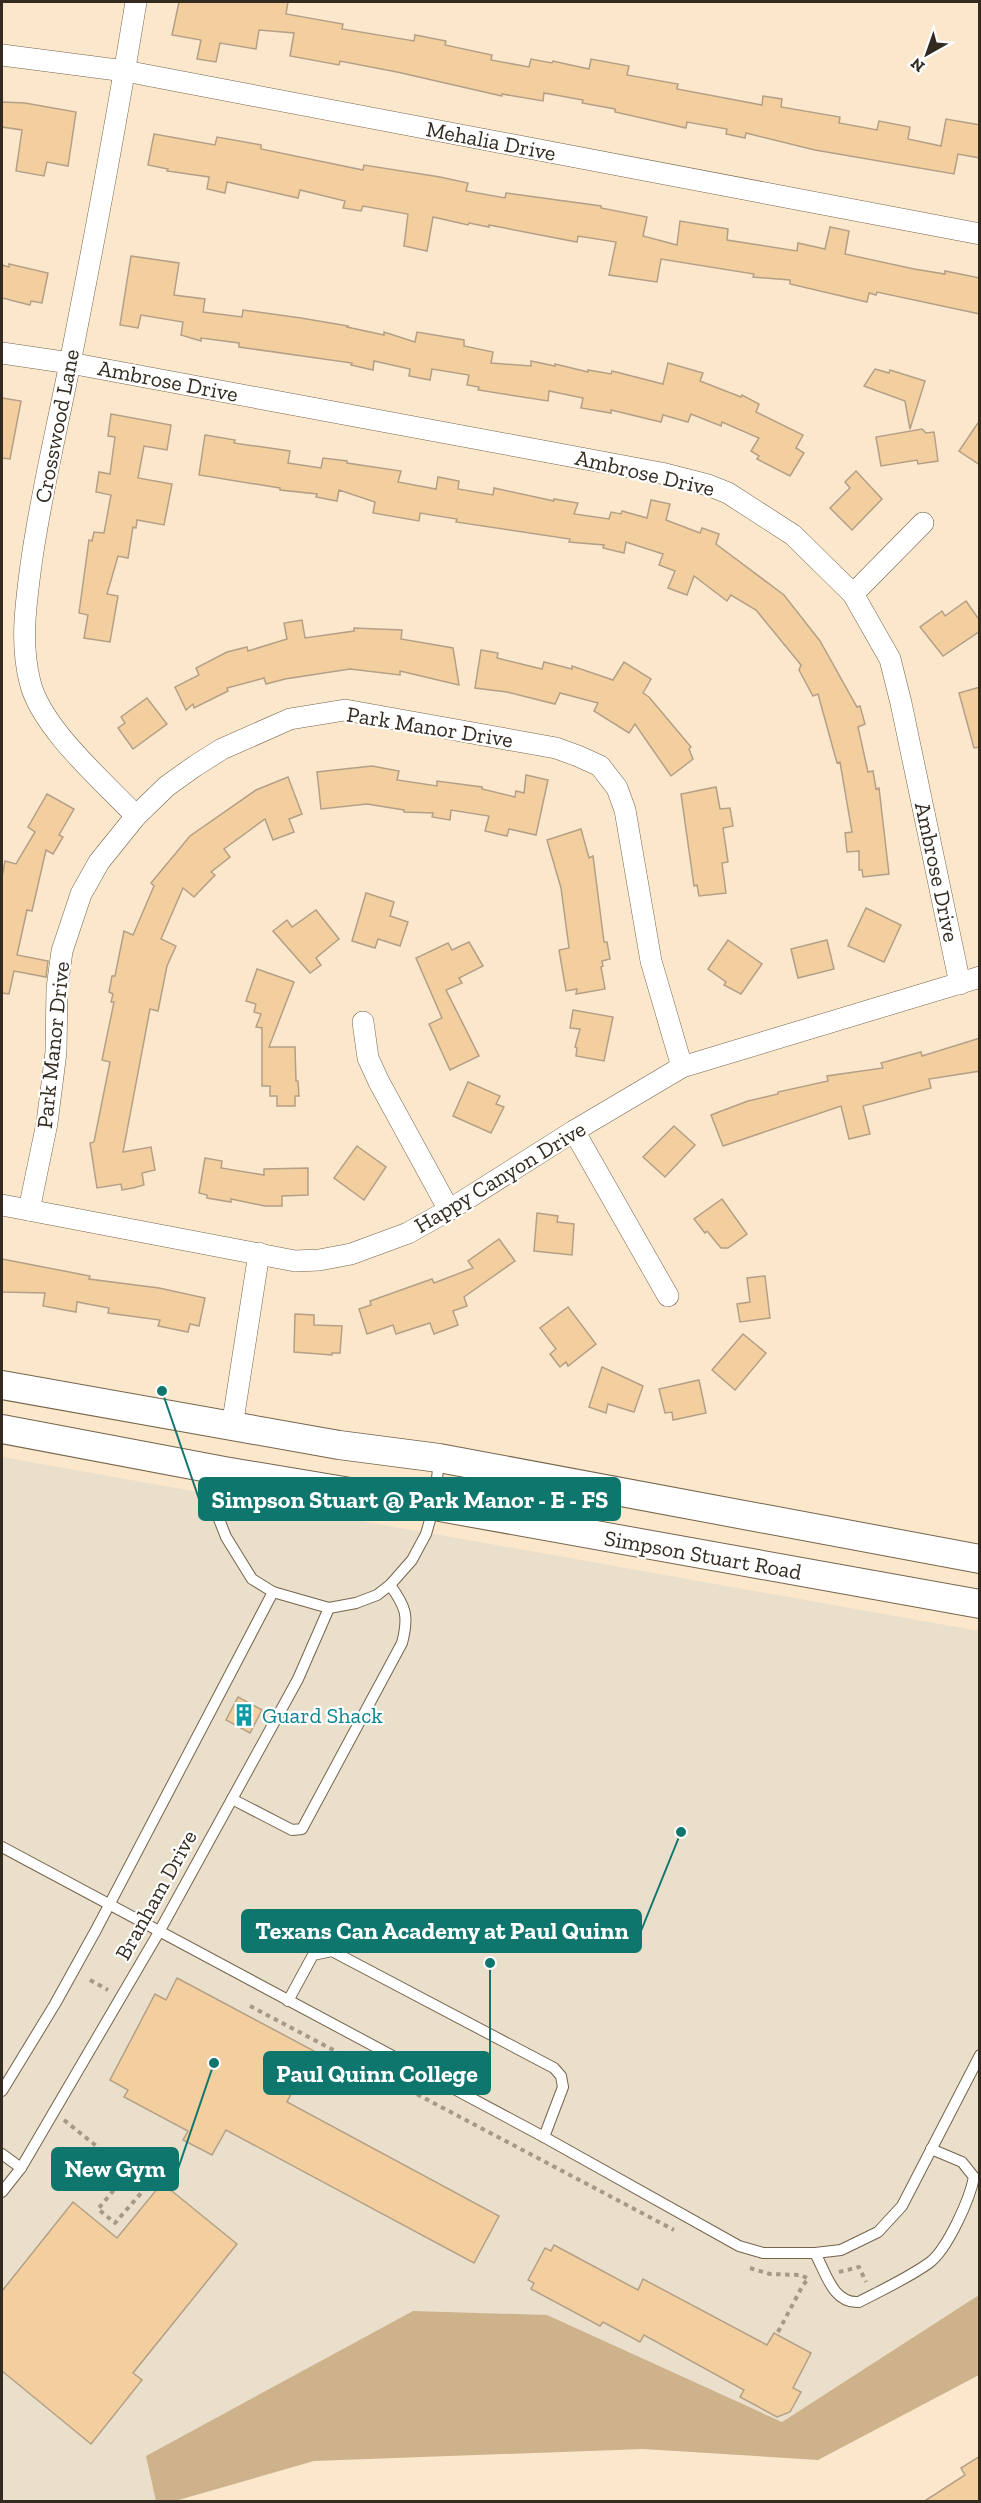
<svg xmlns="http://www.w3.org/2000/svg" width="981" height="2503" viewBox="0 0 981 2503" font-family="'Zilla Slab',serif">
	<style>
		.education { fill: #eadfcb }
		.green { fill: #cdb28b }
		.building { fill: #f3cf9f; stroke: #b4a087; stroke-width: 1.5 }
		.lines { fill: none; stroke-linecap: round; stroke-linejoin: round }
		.service-casing { stroke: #75644b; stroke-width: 12 }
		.minor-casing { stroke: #75644b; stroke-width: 22 }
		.secondary-casing { stroke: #75644b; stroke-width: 30 }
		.path { stroke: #a89984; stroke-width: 4; stroke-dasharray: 4.5 4.5; stroke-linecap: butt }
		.service { stroke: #fff; stroke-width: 10 }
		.minor { stroke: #fff; stroke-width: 21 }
		.secondary { stroke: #fff; stroke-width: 28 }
		.labels { text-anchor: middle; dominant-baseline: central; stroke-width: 4.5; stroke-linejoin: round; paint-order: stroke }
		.street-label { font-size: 22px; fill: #332b20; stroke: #fff }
		.culture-label { font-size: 22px; fill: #0d838f; stroke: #fff; text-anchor: start }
		.leader { fill: none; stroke: #0f766e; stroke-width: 2 }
		.callout-dot { fill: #0f766e; stroke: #fff; stroke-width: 2 }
		.callout { fill: #0f766e; stroke: #0f766e; stroke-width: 2 }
		.callout-label { font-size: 24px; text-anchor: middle; font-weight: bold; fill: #fff }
	</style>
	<rect width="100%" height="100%" fill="#fbe7cb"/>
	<!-- education -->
	<path class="education" d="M2,1457l977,174v664l-197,127 -235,-106 -400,140 9,45h-154z"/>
	<!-- green -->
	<path class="green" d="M979,2295v80l-161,85 -175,-11 -329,12 -139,40h-19l-10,-45 267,-145 134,4 235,107z"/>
	<!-- building -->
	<g class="building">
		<path d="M179,2h109l-2,12 57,10 -1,5 72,12 1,-6 31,6 -1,4 47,10 -1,5 38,7 2,-8 21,4 1,-2 36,8 2,-10 38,7 -2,9 51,9 -1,5 85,16 1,-9 19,3 -1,8 59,10 -1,6 38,7 2,-9 31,6 -2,12 33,7 5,-27 34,6v33l-22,-4 -4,20 -139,-24 -69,-17 -1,5 -19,-4 1,-5 -40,-7 -1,6 -71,-16v-3l-33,-6 1,-3 -39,-7 -1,8 -41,-7v2l-105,-24 -57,-11 -1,4 -49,-9 4,-23 -35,-3 -3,19 -36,-6 -4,19 -19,-3 4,-19 -29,-5z"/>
		<path d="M2,102l23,1 51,9 -8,54 -21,-4 -3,14 -28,-5 6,-41 -20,-3z"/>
		<path d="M154,134l61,11 2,-8 44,8v4l102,21 1,-5 76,12 28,6 -2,8 39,7 1,-5 95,13v2l46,9 -4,19 34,9 3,-24 48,8 -1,11 70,11 1,-8 27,6 5,-22 19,4 -4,23 69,15 31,5v-3l35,7v36l-103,-22 -1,3 -7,-2 -2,9 -77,-18v-4l-37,-3 1,-3 -93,-15 -4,23 -48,-7 7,-33 -38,-6 -1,6 -88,-17v2l-20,-4 -1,2 -35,-8 -6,34 -23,-5 4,-32 -45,-8 -2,5 -18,-3 2,-7 -45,-11 -2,8 -71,-16 -2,11 -18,-4 2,-12 -42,-6 1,-2 -20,-4z"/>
		<path d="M131,256l48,7 -5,32 31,4 -2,13 39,5 1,-7 58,8 47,8 -1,1 37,8v-3l31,10 2,-10 47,8v6l29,6 -2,11 40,3v-5l24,5v-2l33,8v-2l23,4 1,-3 51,13 5,-21 35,10 -3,8 41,16 1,-2 17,9 -3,8 47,23 -7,13 8,5 -14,23 -33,-17 2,-3 -8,-5 8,-13 -37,-16 -1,4 -30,-12 -3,8 -25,-7 -2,7 -50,-12v3l-30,-5 2,-10 -34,-7 -1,10 -70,-11 1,-3 -12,-2 2,-10 -37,-6 -2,11 -21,-4 1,-7 -36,-8 -1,9 -22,-5 1,-2 -113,-16v-4l-38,-5v3l-20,-6 2,-13 -42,-7 -3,13 -18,-3z"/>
		<path d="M9,264l39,9 -6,30 -11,-2 -1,4 -28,-7v-33l7,2z"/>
		<path d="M875,369l14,4 1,-3 35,11 -15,48 -5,-28 -41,-15z"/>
		<path d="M2,398l19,3 -11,58 -8,-1z"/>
		<path d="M111,414l60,11 -4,25 -23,-4 -6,32 34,6 -8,41 -27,-5 -1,8 -3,-1 -5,31 -10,-2 -11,38 11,2 -8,46 -26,-4 4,-23 -9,-2 10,-73 3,1 2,-9 10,1 7,-38 -15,-3 3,-20 11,2 5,-37 -7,-1z"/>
		<path d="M980,420v45l-21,-14z"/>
		<path d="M922,429l4,4 8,-1 4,29 -20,3 -1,-4 -36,6 -5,-29z"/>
		<path d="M205,435l30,5 -1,3 56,8 -2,12 33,5 2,-10 24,3v2l54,8 -3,11 38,7 2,-12 21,4 -1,8 35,6 1,-7 60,13v-2l24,4 -4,11 35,5 2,-7 10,2 1,-3 25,7 4,-18 19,4 -4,16 34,13 2,-5 17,6 -3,10 68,51 36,46 37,66 3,-1 5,18 -7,3 10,45 5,-1 3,18 3,-1 10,86 -26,3 -1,-7h-3v-19l-12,1 -2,-19 7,-1 -12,-70 -3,1 -19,-69 -5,2 -14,-26 2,-5 -45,-55 -25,-15 -4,6 -33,-25 -7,19 -19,-7 7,-17 -16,-6 4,-11 -37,-12 -2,11 -21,-5 1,-3 -35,-3 1,-3 -114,-17 1,-3 -37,-6 -1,8 -46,-8 2,-11 -36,-12 -2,11 -21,-4 1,-3 -37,-4v-2l-81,-13z"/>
		<path d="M856,471l26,28 -30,31 -22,-22 20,-20 -5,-6z"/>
		<path d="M966,601l14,20v10l-37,25 -23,-29 22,-16 3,5z"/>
		<path d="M302,620l3,18 49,-7v-3l48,2 -1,9 52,9 6,37 -59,-14v4l-50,-6 -65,10 -19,5 -2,-6 -37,10 1,3 -34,17 -1,-4 -7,6 -11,-23 24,-12 -3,-7 31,-16 20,-5 1,4 39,-12 -3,-16z"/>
		<path d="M481,650l17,3 -1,5 45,11 2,-7 28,7v-3l41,14 11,-18 27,17 -8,14 6,4 42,50 -2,2 4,10 -22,17 -36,-52 -6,9 -35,-22 4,-8 -38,-10 -5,11 -48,-12 -32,-4z"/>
		<path d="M980,687v60l-6,1 -15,-55z"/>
		<path d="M147,698l20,26 -34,25 -15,-21 7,-5 -4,-6z"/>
		<path d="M372,766l27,5 -2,9 40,6v-5l45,6v2l33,8 1,-6 8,2 2,-18 22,5 -12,55 -27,-6 -2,7 -22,-5 4,-15 -38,-6 -1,10 -18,-3 1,-4 -29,-1v-2l-37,-6 -46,5 -4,-37z"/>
		<path d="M288,777l14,37 -13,5 5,13 -21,8 -8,-21 -41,30 6,8 -19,15 4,3 -21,22 -11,-9 -22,51 15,7 -9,20 -9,45 -8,-2 -27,143 28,-5 4,23 -13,3 2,12 -11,3 -11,2 -1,-6 -24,4 -7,-45 4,-1 16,-80 -8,-2 12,-58h-3l2,-8 -4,-2 3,-16h3l9,-45 9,4 21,-49 -3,-3 39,-47 66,-46z"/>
		<path d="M716,787l4,22 10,-1 3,18 -10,2 5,34 -6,1 4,30 -27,3 -2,-11 -3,1 -13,-92z"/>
		<path d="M47,794l27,15 -15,26 4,2 -10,17 -7,-4 -14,61 -5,-1 -10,45 31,6 -2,16 -32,-6 -5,23 -7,-1v-116l3,-16 11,3 19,-32 -7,-5z"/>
		<path d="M581,829l8,29 4,-2 11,86h3l3,17 -8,2 1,5 -2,1 4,22 -29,5 1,-5 -11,2 -7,-41 10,-2 -8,-60 -14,-48z"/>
		<path d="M366,893l28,9 -4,14 18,6 -8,24 -22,-7 -3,9 -23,-7z"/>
		<path d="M866,908l35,17 -17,37 -36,-16z"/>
		<path d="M316,910l23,29 -23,19 5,7 -11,8 -37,-42 14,-11 5,7z"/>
		<path d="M728,940l34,24 -21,30 -17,-9 2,-3 -18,-13z"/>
		<path d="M827,940l7,29 -36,9 -7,-29z"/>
		<path d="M469,942l14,24 -24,12 3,5 -16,7 33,66 -29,14 -21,-46 13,-6 -26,-60 32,-15 4,7z"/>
		<path d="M257,969l37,13 -25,65h26l1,34h2l1,15h-4v10h-18v-10h-7v-10h-8v-58l-6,-1 5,-13 -7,-2 2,-8 -10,-3z"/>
		<path d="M573,1010l40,7 -9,44 -28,-5 1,-8 -2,-1 5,-18 -10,-1z"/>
		<path d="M980,1038v33l-51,8 2,9 -68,18 7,28 -21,5 -8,-33 -118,40 -12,-31 37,-14 30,-7v-2l50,-11 -1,-5 56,-8 -2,-5 40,-11 1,4z"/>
		<path d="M468,1082l32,14 -4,8 8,3 -13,26 -38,-17z"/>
		<path d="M674,1126l21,19 -30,32 -22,-20z"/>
		<path d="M357,1146l29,21 -22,33 -30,-22z"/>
		<path d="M205,1158l17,3 -1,7 43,7v-6l44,-1v27l-26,1v10h-17l-34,-7v3l-24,-4v-3l-8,-2z"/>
		<path d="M722,1199l25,35 -19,14h-7l-14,-17 -2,2 -11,-14z"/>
		<path d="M537,1213l21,3 -1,6 17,2 -2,31 -38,-4z"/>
		<path d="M499,1239l16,22 -51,36 3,9 -14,5 5,14 -24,9 -4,-11 -34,11 -3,-9 -26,9 -8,-25 12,-4 -1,-4 62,-22 2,4 39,-15 -5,-7z"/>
		<path d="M2,1259l88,17 -1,3 70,9 46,10 -6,28 -9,-2 -2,8 -30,-6 2,-6 -52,-7 1,-5 -32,-6 -1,10 -33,-6 2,-13 -43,-1z"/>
		<path d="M765,1276l5,42 -30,4 -3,-18 13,-2 -3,-24z"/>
		<path d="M568,1307l28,37 -28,22 -2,-4 -6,5 -10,-13 6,-5 -16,-21z"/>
		<path d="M295,1314l19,1v10l28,1 -2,27h-8v2l-38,-3z"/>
		<path d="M743,1334l23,19 -31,37 -23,-20z"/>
		<path d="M602,1367l41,19 -9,26 -26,-8 -2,9 -17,-6z"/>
		<path d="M699,1380l7,33 -33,7 -1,-8 -7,1 -6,-24z"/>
		<path d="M238,1697l24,13 -12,23 -24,-13z"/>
		<path d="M177,1978l137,73 -27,51 212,114 -25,47 -248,-133 -14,25 -29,-15 5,-9 -64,-34 4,-7 -18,-10 45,-86 11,6z"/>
		<path d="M162,2183l75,61 -104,129 9,7 -51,64 -89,-73v-80l71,-89 44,36z"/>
		<path d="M554,2245l84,45 5,-11 124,66 7,-12 37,20 -18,35 8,4 -11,20 -13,5 -37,-20 4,-7 -100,-55 -4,7 -37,-20 -3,4 -69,-37 3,-6 -6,-3 17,-32 6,3z"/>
		<path d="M980,2456v46h-57l42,-27 -4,-7z"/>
	</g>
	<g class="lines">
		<!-- service casing -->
		<g class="service-casing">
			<g id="service">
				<path d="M224,1471l-7,43 9,23 26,42 21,13 56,16 27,-5 21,-8 13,-10 22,-25 14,-26 8,-28 5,-46"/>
				<path d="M232,1799l60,31 10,-1 100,-186c7,-27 4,-36 -12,-58"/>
				<path d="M2,1847l542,290 195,109 24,7h52l26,-3 37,-18 24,-26 78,-151"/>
				<path d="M288,2001l25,-46 19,-4 222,117 7,8 2,11 -19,50"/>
				<path d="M2,2091l53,-87 41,-74 177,-338"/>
				<path d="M2,2154l19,14"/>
				<path d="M2,2192l19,-24 138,-236 139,-253 31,-71"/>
				<path d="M815,2253c11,20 18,51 44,49 23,-12 49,-24 70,-39 18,-13 41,-64 45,-86l-12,-15 -31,-13"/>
			</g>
		</g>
		<!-- minor casing -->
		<g class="minor-casing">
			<g id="minor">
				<path d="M136,2c-20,122 -43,245 -67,366 -13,65 -29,131 -38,197 -5,38 -11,78 -1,117 11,46 73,99 106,134"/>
				<path d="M2,55l123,16 855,163"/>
				<path d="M2,353l68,10 591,110 47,12 20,8 65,42 60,59 37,65 11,44 59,281"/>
				<path d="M853,594l70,-71"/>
				<path d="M363,1022l5,36 11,24 70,128"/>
				<path d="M574,1131l94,165"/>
				<path d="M2,1205l293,56 24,-1 32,-6 57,-21 41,-23 125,-79 108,-64 298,-90"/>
				<path d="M29,1210l18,-87 9,-71 1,-64 5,-37 19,-57 18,-32 37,-46 31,-30 28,-20 27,-17 68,-30 55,-9 211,38 22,8 22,10 17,22 8,22 26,151 31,106"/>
				<path d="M232,1427l27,-174"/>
			</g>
		</g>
		<!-- secondary casing -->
		<g class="secondary-casing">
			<g id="secondary">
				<path d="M2,1385l337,60 100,13 541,101"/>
				<path d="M2,1429l222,42 210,35 546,98"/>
			</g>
		</g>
		<!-- path -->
		<g class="path">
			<path d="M90,1980l18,10"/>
			<path d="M250,2006l424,224"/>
			<path d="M64,2120l46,37"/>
			<path d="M120,2164l9,8 -31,37 17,14 34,-39"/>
			<path d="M750,2268l20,6 31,1 8,4"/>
			<path d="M839,2272l20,-5 7,15"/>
			<path d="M778,2332l25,-47 6,-7"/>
		</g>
		<!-- service -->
		<use href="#service" class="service"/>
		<!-- minor -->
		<use href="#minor" class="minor"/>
		<!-- secondary -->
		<use href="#secondary" class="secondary"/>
	</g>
	<!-- icons -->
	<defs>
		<g id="building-bare" transform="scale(1.8)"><path d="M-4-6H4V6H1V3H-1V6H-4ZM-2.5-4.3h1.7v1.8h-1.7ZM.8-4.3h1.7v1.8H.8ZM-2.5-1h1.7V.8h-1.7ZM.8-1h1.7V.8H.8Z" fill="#0f9aa8" stroke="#fff" stroke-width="2.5" paint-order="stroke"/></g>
	</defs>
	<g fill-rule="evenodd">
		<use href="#building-bare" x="244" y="1715"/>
	</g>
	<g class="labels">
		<!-- street labels -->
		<g class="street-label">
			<text transform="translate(491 141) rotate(11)">Mehalia Drive</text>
			<text transform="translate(168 381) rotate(11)">Ambrose Drive</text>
			<text transform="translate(57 426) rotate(-79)">Crosswood Lane</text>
			<text transform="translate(645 473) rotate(13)">Ambrose Drive</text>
			<text transform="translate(430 727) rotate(9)">Park Manor Drive</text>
			<text transform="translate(937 872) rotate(78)">Ambrose Drive</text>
			<text transform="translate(53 1045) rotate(-84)">Park Manor Drive</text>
			<text transform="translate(500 1177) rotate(-31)">Happy Canyon Drive</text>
			<text transform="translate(703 1555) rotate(10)">Simpson Stuart Road</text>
			<text transform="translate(156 1895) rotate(-61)">Branham Drive</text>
		</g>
		<!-- culture labels -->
		<g class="culture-label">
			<text x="262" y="1715">Guard Shack</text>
		</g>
	</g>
	<!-- callouts -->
	<path class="leader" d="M162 1391L199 1499M681 1832L641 1931M490 1963L490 2073M214 2063L178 2169"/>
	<g class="callout-dot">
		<circle cx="162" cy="1391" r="6"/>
		<circle cx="681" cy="1832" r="6"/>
		<circle cx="490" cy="1963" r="6"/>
		<circle cx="214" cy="2063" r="6"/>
	</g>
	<g class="callout">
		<rect x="199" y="1478" width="421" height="42" rx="6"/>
		<rect x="242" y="1910" width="399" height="42" rx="6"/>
		<rect x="264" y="2052" width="226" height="42" rx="6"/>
		<rect x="52" y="2148" width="126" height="42" rx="6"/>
	</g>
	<g class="callout-label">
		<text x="410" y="1508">Simpson Stuart @ Park Manor - E - FS</text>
		<text x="442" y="1939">Texans Can Academy at Paul Quinn</text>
		<text x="377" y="2082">Paul Quinn College</text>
		<text x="115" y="2177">New Gym</text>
	</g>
	<!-- border -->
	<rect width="981" height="2503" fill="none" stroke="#332b20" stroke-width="6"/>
	<!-- north arrow -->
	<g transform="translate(927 54) rotate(220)" stroke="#ffffff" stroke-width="4.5" paint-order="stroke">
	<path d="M0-4.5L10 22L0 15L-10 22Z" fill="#332b20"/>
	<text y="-9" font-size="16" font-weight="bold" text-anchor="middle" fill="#332b20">N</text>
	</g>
</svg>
